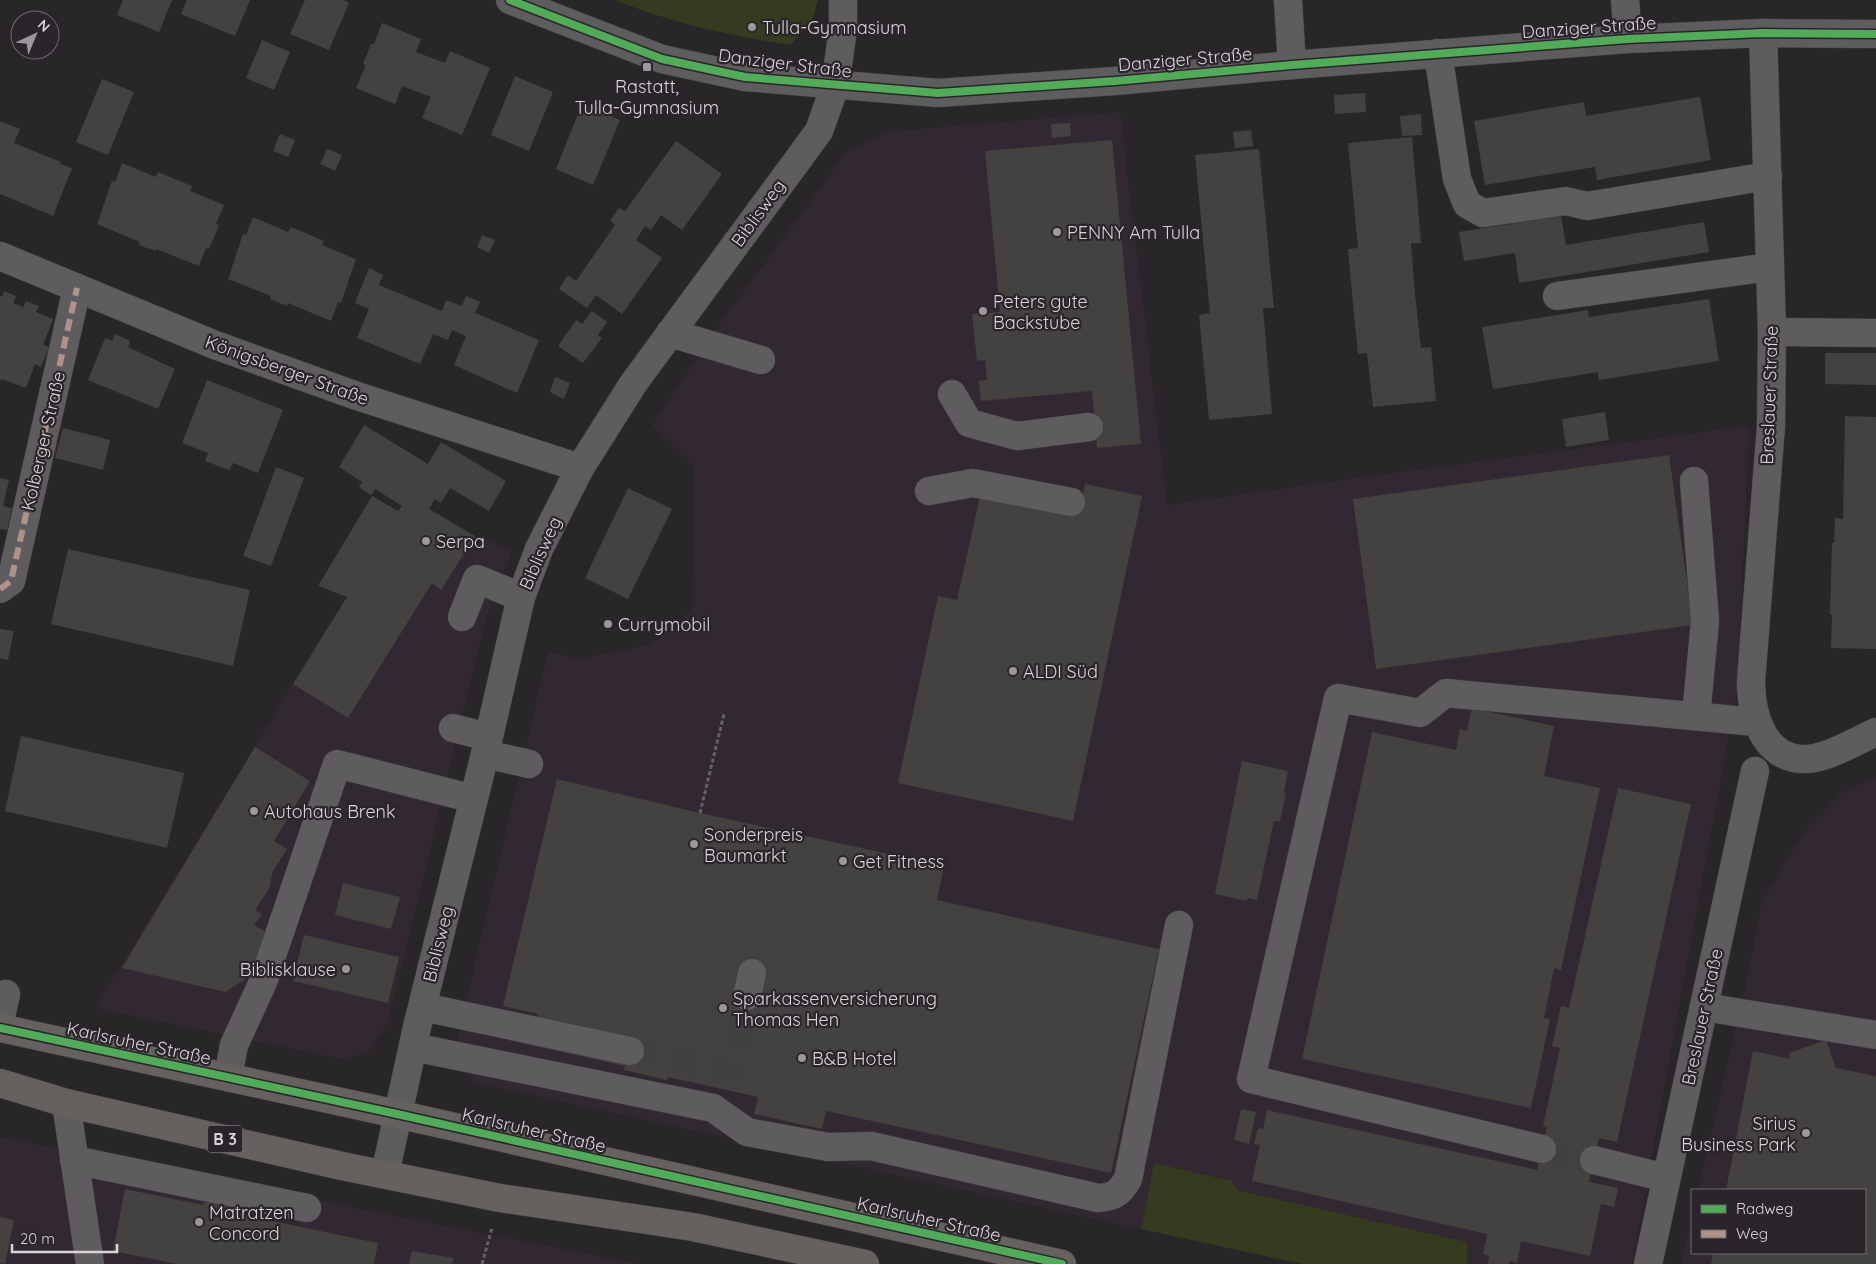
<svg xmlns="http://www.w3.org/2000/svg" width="1876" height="1264" viewBox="0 0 1876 1264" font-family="Quicksand,sans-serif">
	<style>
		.built { fill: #322831 }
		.green { fill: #363a1e }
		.building { fill: #444141 }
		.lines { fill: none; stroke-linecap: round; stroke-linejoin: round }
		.minor-tunnel { stroke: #434043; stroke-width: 28; stroke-dasharray: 28 14; stroke-linecap: butt }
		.minor-casing { stroke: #454345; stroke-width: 29 }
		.major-casing { stroke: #454345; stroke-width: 29 }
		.path { stroke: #656265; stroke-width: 3; stroke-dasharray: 4 2.5; stroke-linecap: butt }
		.minor { stroke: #5f5c5f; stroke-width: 28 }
		.major { stroke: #64615f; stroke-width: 28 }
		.quiet { stroke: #af9288; stroke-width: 6; stroke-dasharray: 12 6; stroke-linecap: butt }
		.cycleway-casing { stroke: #2a252a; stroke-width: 11 }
		.cycleway { stroke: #51ab58; stroke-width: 8 }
		.poi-dot { fill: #9b979b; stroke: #2a252a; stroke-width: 2 }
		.labels { text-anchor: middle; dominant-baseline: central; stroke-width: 4.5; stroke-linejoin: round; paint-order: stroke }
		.shield { fill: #2a252a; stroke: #a4a0a4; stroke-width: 1 }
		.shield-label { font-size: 16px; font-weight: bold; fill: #d8d4d8 }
		.poi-label { font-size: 18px; fill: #d8d4d8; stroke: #2a252a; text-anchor: start }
		.street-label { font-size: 18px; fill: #d8d4d8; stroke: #2a252a }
	</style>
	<rect width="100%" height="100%" fill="#292629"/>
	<!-- built -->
	<g class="built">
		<path d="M1120,112l47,393 182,-26 400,-53 -11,259 -106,579h-165v-22l-230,-52 -5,-9 -78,-18 -13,66 -667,-147 -22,-21 96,-409 32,7 70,-14 42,-35 3,-143 -43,-42 71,-105 123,-167 40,-21z"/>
		<path d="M408,496l67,40 37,14 -28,76 -96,397 -19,29 -27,7 -247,-51z"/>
		<path d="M1876,777v487h-195l11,-50v39h173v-63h-167l48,-206 16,-83 44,-71 36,-37z"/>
		<path d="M0,1137l637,127h-637z"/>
	</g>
	<!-- green -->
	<g class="green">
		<path d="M615,0h203l-6,21 -22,24c-62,-10 -116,-21 -175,-45z"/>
		<path d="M1154,1163l78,18 5,9 230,52v22h-165l-161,-35z"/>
	</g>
	<!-- building -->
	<g class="building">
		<path d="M123,0h49l-13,32 -42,-17z"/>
		<path d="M187,0h63l-15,36 -54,-22z"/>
		<path d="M305,0h38l6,3 -20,47 -39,-16z"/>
		<path d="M382,23l39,16 -5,13 29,11 5,-12 40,17 -28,67 -40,-17 9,-21 -29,-11 -7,18 -39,-16 10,-23 -3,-1 8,-20h3z"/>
		<path d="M262,40l28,12 -16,38 -28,-12z"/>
		<path d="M515,76l38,16 -24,59 -38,-16z"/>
		<path d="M102,79l32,13 -26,63 -32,-13z"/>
		<path d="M1365,93l1,19 -31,2 -1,-19z"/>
		<path d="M1700,97l11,63 -114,20 -2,-13 -110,18 -11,-64 110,-19 2,14z"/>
		<path d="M582,104l38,16 -27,65 -37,-16z"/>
		<path d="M1421,114l1,21 -20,1 -2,-20z"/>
		<path d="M0,121l20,8 -6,14 47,19 -1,2 12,4 -19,48 -53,-22z"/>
		<path d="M1070,123l1,13 -19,2 -1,-14z"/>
		<path d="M1251,130l2,16 -18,2 -2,-16z"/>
		<path d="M280,134l15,6 -7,17 -15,-6z"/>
		<path d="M1412,137l9,106h-10l4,51 6,54 10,-1 5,54 -63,6 -6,-54 -9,1 -3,-29 -7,-76 10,-1 -10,-105z"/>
		<path d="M1112,140l29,304 -44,4 -5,-57 -111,10 -2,-20 8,-1 -2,-20 -8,1 -5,-47 28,-2 -15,-161z"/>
		<path d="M676,141l46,33 -40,56 -21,-15 -10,15 -6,-4 -9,14 26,18 -40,56 -26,-19 -9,13 -28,-19 9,-14 8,6 39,-56 -5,-4 9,-13 6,3z"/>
		<path d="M327,149l15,6 -7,16 -15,-7z"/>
		<path d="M1259,149l15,159h-11l9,106 -63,6 -10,-105 11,-2 -15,-158z"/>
		<path d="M122,163l34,14 2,-5 34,14 -2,5 34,14 -8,19 3,1 -10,24 -3,-1 -7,18 -43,-17 -1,2 -16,-6 1,-3 -43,-18 15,-43 3,1z"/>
		<path d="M1561,216l5,29 138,-23 5,30 -190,31 -4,-30 -51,8 -5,-29z"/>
		<path d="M253,217l35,15 3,-5 33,14 -2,4 34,14 -15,44 -3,-1 -7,19 -43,-18 -1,3 -17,-7 1,-3 -43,-17 15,-45 3,1z"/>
		<path d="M482,235l13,5 -6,13 -12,-6z"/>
		<path d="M369,268l14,7 -4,10 63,26 4,-11 16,6 4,-10 14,6 -5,11 64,27 -22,53 -63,-28 12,-29 -14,-6 -4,10 -15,-6 -13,30 -63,-26 12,-29 -14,-6z"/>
		<path d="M4,291l12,5 -3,7 10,4 3,-6 13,5 -3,6 17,7 -10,26 6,2 -8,20 -6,-3 -9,24 -25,-9 -1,3v-86l2,1z"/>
		<path d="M1709,299l10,62 -120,19 -1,-8 -105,17 -11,-62 106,-17 1,7z"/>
		<path d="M592,311l15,11 -9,13 4,3 -19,25 -25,-17 18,-26 6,4z"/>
		<path d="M115,334l15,7 -2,6 47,22 -17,40 -70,-29 17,-42 7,3z"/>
		<path d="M1825,353h51v32l-51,-1z"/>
		<path d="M555,377l15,6 -6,16 -14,-7z"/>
		<path d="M207,380l76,30 -25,63 -25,-10 -4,7 -24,-9 3,-8 -26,-10z"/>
		<path d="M1605,412l4,28 -43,7 -4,-28z"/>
		<path d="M1845,416l31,1v232l-45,-1 1,-33h-2l2,-72h2l1,-25 8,1z"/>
		<path d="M364,425l64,39 13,-22 65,39 -17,30 -39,-23 -9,15 -6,-4 -6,10 46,27 -34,54 -9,-7 -84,135 -55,-34 54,-87 -29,-11 54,-90 26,15 4,-5 -27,-17 -4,6 -12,-8 3,-5 -23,-15z"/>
		<path d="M63,428l47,12 -7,30 -48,-12z"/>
		<path d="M1669,455l24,170 -317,44 -23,-170z"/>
		<path d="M276,467l28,11 -33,88 -28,-10z"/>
		<path d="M0,478l9,2 -6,26 9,2 -5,22 -7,-1z"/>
		<path d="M1085,484l57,12 -69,325 -175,-38 40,-187 19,4 24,-108 98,22z"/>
		<path d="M628,488l44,21 -44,90 -43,-21z"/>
		<path d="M68,549l182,41 -17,76 -182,-42z"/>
		<path d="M0,629l14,2 -6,29 -8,-2z"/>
		<path d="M1472,708l82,18 -10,50 56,12 -39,182 -7,-2 -10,50 6,1 -19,89 -229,-49 70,-327 84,18 4,-21 7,2z"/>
		<path d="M21,736l163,37 -17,75 -162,-37z"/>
		<path d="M255,747l55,34 -36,60 13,8 -14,22 -4,18 -14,21 7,4 -8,11 11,6 -10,42 -30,19 -103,-24z"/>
		<path d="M1242,761l46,10 -4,22h2l-6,28h-6l-17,79 -9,-2 -1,3 -32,-7z"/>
		<path d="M557,779l143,34 244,53 -7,34 222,49 -48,224 -285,-62 -4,18 -68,-15 4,-17 -90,-20 -1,3 -43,-10 1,-4 -94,-21 7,-31 -35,-8z"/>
		<path d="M1618,788l73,16 -74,338 -18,-4 -10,44 29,6 -4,19 -13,-3 -11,52 -69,-15 -4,22 -7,-2 -1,3h-21l1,-8 -6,-2 4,-20 -235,-53 8,-36 -6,-1 4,-16 5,1 4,-19 270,60 10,-43 -4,-1 17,-78 -8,-2 9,-40 8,2z"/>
		<path d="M343,883l57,14 -9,32 -56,-14z"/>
		<path d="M304,935l95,22 -11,46 -95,-22z"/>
		<path d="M1826,1040l10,28 40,8v188h-165l2,-11h152v-63h-139l27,-139 37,8 -1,-6z"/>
		<path d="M1241,1109l15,3 -7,32 -15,-4z"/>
		<path d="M125,1189l78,16 1,-3 30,6 -1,5 145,30 -4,21h-197l-64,-13z"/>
		<path d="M0,1217l14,3 -9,44 -5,-1z"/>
		<path d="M412,1251l42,7 -2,6h-43z"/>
	</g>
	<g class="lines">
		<!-- minor-tunnel -->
		<g class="minor-tunnel">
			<path d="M630,1051l100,20 17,-75"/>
			<path d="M1542,1149l52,11"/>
		</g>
		<!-- minor casing -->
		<g class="minor-casing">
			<g id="minor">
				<path d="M510,0l152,59 83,18 193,16 177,-12 177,-16 336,-26 135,-6 113,1"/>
				<path d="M1288,0l4,65"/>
				<path d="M1625,0l3,39"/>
				<path d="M1763,33l9,299 -1,94 -20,255c0,34 13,80 56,78 21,-1 49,-18 69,-27"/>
				<path d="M1438,53l19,126 10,25 16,9 83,-12 21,5 181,-30"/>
				<path d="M0,256l215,89 142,51 223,72"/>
				<path d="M1557,296l213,-29"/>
				<path d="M1772,332l104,1"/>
				<path d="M670,333l91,27"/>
				<path d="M952,394l17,29 48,13 72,-9"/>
				<path d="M1694,481l11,140 -9,95"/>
				<path d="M929,491l44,-8 98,19"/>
				<path d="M0,589l11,-8 66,-293"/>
				<path d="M462,617l15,-38 44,18"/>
				<path d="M453,728l35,9"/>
				<path d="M485,754l44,10"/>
				<path d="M747,996l5,-23"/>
				<path d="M423,1007l207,44"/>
				<path d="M1704,1007l172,28"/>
				<path d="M0,1021l6,-27"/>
				<path d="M413,1047l300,61 34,24 81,15 43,-1 227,52c16,-1 21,-4 30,-19l51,-254"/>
				<path d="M228,1077l6,-32 29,-63 74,-218 137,35"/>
				<path d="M66,1103l24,161"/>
				<path d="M1542,1149l-291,-70 87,-381 82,15 26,-20 310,29"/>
				<path d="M74,1160l233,48"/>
				<path d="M1594,1160l72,18"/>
				<path d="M385,1174l32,-147 68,-273 36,-157 18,-48 41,-81 53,-84 186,-253 16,-45 8,-57v-29"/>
				<path d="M1648,1264l107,-493"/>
			</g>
		</g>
		<!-- major casing -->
		<g class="major-casing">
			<g id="major">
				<path d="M0,1028l397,86 665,150"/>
				<path d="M0,1083l66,20 276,63 158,32 193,29 172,37"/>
			</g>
		</g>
		<!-- path -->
		<g class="path">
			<path d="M700,813l24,-99"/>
			<path d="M482,1264l10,-36"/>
		</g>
		<!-- minor -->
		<use href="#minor" class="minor"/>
		<!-- major -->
		<use href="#major" class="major"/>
		<!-- quiet -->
		<path class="quiet" d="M0,589l11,-8 66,-293"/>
		<!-- cycleway casing -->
		<g class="cycleway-casing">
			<g id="cycleway">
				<path d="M510,0l152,59 83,18 193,16 177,-12 177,-16 336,-26 135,-6 113,1"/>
				<path d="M0,1028l397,86 665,150"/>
			</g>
		</g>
		<!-- cycleway -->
		<use href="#cycleway" class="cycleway"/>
	</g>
	<!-- markers -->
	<g class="poi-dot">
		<circle cx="752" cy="27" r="5"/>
		<rect x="642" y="62" width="10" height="10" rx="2.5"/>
		<circle cx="1057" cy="232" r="5"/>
		<circle cx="983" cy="311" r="5"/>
		<circle cx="426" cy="541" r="5"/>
		<circle cx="608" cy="624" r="5"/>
		<circle cx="1013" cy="671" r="5"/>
		<circle cx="254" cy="811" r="5"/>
		<circle cx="694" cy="844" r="5"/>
		<circle cx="843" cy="861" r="5"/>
		<circle cx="346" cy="969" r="5"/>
		<circle cx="723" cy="1008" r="5"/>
		<circle cx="802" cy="1058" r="5"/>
		<circle cx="1806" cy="1133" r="5"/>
		<circle cx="199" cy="1222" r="5"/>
	</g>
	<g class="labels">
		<!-- shield labels -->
		<rect class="shield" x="207.5" y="1125.5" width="35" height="27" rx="4"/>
		<g class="shield-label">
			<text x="225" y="1139">B 3</text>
		</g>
		<!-- poi labels -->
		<g class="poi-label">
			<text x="762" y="27">Tulla-Gymnasium</text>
			<text x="647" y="86" text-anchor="middle">Rastatt,<tspan x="647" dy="21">Tulla-Gymnasium</tspan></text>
			<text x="1067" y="232">PENNY Am Tulla</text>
			<text x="993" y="301">Peters gute<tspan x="993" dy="21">Backstube</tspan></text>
			<text x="436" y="541">Serpa</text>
			<text x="618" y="624">Currymobil</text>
			<text x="1023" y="671">ALDI Süd</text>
			<text x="264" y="811">Autohaus Brenk</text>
			<text x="704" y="834">Sonderpreis<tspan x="704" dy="21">Baumarkt</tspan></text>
			<text x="853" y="861">Get Fitness</text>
			<text x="336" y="969" text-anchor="end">Biblisklause</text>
			<text x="733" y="998">Sparkassenversicherung<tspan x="733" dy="21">Thomas Hen</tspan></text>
			<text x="812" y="1058">B&amp;B Hotel</text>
			<text x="1796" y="1123" text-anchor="end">Sirius<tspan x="1796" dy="21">Business Park</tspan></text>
			<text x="209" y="1212">Matratzen<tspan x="209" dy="21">Concord</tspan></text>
		</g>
		<!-- street labels -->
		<g class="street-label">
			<text transform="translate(1589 27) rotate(-4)">Danziger Straße</text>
			<text transform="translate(1185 59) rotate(-5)">Danziger Straße</text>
			<text transform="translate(785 63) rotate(7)">Danziger Straße</text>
			<text transform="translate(758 213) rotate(-54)">Biblisweg</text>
			<text transform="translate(287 370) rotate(20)">Königsberger Straße</text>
			<text transform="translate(1769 395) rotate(-88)">Breslauer Straße</text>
			<text transform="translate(43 441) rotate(-77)">Kolberger Straße</text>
			<text transform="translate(540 553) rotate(-66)">Biblisweg</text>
			<text transform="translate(438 944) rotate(-76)">Biblisweg</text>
			<text transform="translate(1702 1017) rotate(-78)">Breslauer Straße</text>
			<text transform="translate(139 1043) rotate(12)">Karlsruher Straße</text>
			<text transform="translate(534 1130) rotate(13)">Karlsruher Straße</text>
			<text transform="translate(929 1219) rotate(13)">Karlsruher Straße</text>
		</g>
	</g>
	<!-- legend -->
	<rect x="1691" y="1189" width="175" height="65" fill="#2a252a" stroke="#706b70"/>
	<rect x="1701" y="1205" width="25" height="8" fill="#51ab58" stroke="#706b70"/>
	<text x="1736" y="1214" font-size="15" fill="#d8d4d8">Radweg</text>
	<rect x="1701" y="1230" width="25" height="8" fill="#af9288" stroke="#706b70"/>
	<text x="1736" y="1239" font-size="15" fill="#d8d4d8">Weg</text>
	<!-- north arrow -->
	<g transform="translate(35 35) rotate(44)"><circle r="24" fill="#2a252a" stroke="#706b70"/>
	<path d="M0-4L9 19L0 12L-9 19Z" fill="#9b979b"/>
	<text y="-8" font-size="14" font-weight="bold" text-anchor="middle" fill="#d8d4d8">N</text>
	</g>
	<!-- scale -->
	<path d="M12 1244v8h105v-8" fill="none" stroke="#d8d4d8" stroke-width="2.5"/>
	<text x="20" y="1244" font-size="15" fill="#d8d4d8" stroke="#2a252a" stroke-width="4" paint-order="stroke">20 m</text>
</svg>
